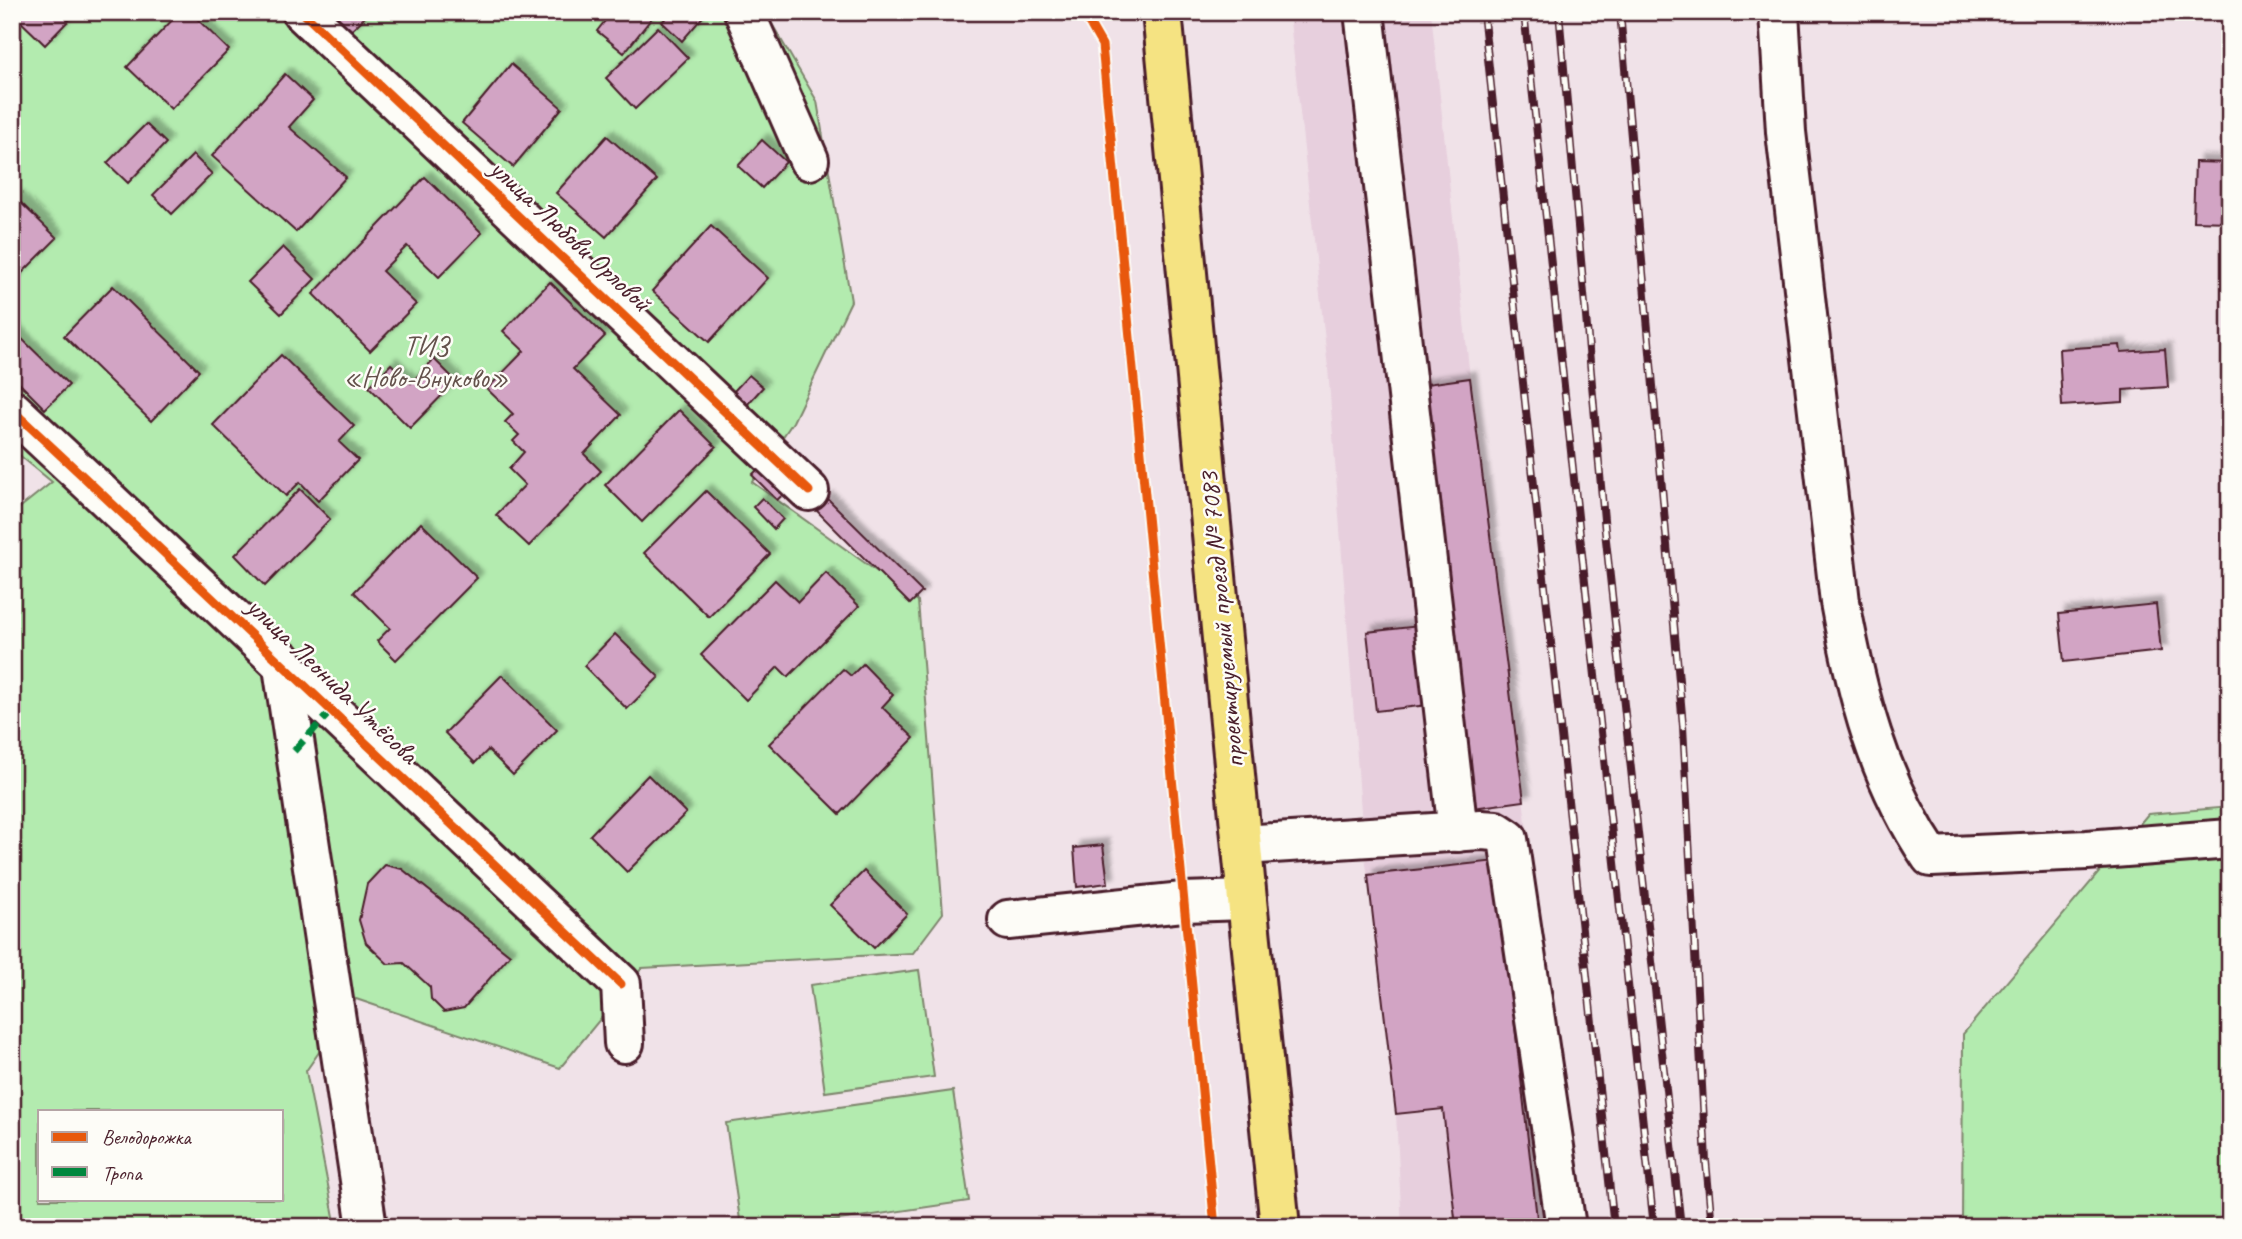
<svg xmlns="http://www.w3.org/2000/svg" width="2242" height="1239" viewBox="0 0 2242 1239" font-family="Caveat,sans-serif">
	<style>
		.built { fill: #e7cfdd }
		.green { fill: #b3ebaf; stroke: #7e856d; stroke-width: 2; fill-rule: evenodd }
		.building { fill: #d2a4c4; stroke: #4a1f2b; stroke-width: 2; filter: url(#shadow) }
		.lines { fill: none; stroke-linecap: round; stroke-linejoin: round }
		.minor-casing { stroke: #4a1f2b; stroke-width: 44 }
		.major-casing { stroke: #4a1f2b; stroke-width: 44 }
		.minor { stroke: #fdfcf7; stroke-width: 38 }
		.major { stroke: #f5e382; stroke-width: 38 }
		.rail-casing { stroke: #4a1f2b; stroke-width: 8 }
		.rail { stroke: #fdfcf7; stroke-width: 5; stroke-dasharray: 16; stroke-linecap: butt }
		.quiet { stroke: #00873e; stroke-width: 7; stroke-dasharray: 14 7; stroke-linecap: butt }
		.cycleway-casing { stroke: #fdfcf7; stroke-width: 13 }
		.cycleway { stroke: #e8590c; stroke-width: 9 }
		.labels { text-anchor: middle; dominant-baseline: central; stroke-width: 5; stroke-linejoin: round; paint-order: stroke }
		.street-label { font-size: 28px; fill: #4a1f2b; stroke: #fdfcf7 }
		.park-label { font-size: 28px; fill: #64524c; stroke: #fdfcf7 }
	</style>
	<defs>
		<filter id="shadow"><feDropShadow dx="6" dy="-6" stdDeviation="2" flood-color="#0004"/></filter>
	</defs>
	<rect width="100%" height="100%" fill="#f0e2e8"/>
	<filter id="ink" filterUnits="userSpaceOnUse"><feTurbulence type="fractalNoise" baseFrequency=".0143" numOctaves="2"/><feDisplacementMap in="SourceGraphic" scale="14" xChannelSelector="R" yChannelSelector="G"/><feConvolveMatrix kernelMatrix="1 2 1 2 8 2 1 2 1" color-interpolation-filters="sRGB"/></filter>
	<g filter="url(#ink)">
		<!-- built -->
		<path class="built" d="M1289,12h142l39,366 107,849h-175l-6,-113 -33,-276 -35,-470z"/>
		<!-- green -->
		<g class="green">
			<path d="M12,12h753l52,89 34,200 -58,121 -41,60 166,119 25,312 -30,40 -271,15 -82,100 -204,-69 -50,72 30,156h-324v-713l40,-32 -40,-33zM40,1111h242v88h-242z"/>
			<path d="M2230,807v420h-268l1,-193 185,-220z"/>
			<path d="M919,970l15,107 -109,15 -15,-107z"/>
			<path d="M953,1091l16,110 -178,26h-50l-15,-104z"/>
		</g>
		<!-- building -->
		<g class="building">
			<path d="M18,12h47l6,6 -26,27 -31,-30z"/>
			<path d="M180,12h10l39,38 -58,59 -44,-42z"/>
			<path d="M331,12h39l-20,20z"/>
			<path d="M612,12h30l9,7 -27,34 -27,-22z"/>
			<path d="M671,12h36l-25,29 -20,-19z"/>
			<path d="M658,27l30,31 -53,51 -29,-31z"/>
			<path d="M511,64l51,44 -49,59 -51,-44z"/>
			<path d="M285,74l28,26 -24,27 57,50 -50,55 -84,-76z"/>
			<path d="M146,124l20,19 -38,40 -21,-20z"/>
			<path d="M607,136l50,44 -51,57 -50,-44z"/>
			<path d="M762,140l24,22 -24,26 -24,-22z"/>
			<path d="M193,155l19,19 -40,40 -19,-19z"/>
			<path d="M2195,162l35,1v59l-37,-1z"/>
			<path d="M425,177l57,56 -43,44 -32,-31 -25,25 34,33 -46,47 -57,-57z"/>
			<path d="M12,194l45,44 -45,45z"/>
			<path d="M711,226l57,52 -59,64 -57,-51z"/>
			<path d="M283,247l32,32 -34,35 -33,-32z"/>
			<path d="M550,282l55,54 -32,33 48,46 -37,39 17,17 -72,75 -33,-31 29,-30 -16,-16 15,-17 -11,-11 6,-6 -14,-13 8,-8 -26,-25 37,-38 -21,-20z"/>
			<path d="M113,286l86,85 -48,50 -87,-85z"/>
			<path d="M12,329l57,56 -24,24 -33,-33z"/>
			<path d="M2120,345l1,7 44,-3 3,38 -45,3v12l-61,4 -3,-57z"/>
			<path d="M281,355l73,71 -15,16 19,18 -40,41 -18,-19 -14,14 -73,-71z"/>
			<path d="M434,359l22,22 -46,47 -41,-41 22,-23 20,19z"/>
			<path d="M749,375l14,12 -16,18 -14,-13z"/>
			<path d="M1470,378l54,423 -51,7 -54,-423z"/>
			<path d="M679,410l37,37 -74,75 -37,-37z"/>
			<path d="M761,466l26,25 -10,9 -25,-25z"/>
			<path d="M300,489l30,30 -65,67 -30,-31z"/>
			<path d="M706,491l64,63 -61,63 -65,-64z"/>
			<path d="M762,498l21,21 -9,10 -21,-22z"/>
			<path d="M827,498l95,94 -12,12 -94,-94z"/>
			<path d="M421,523l56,55 -81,82 -19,-19 13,-13 -36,-36z"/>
			<path d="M826,573l33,33 -71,71 -10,-10 -32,33 -45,-45 74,-75 23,22z"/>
			<path d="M2156,604l5,47 -97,11 -5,-48z"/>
			<path d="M1419,626l9,79 -52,6 -9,-79z"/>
			<path d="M615,634l44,43 -32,32 -43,-43z"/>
			<path d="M863,664l30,31 -11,12 32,31 -74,76 -71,-70 74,-75 8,7z"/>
			<path d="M502,675l55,55 -44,45 -25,-25 -13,13 -30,-30z"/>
			<path d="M648,775l38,38 -59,59 -37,-37z"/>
			<path d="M1103,845l5,38 -31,4 -3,-39z"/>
			<path d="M1496,861l42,366h-82l-13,-118 -47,5 -28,-239z"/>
			<path d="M385,865l17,4 108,86 -46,53 -20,4 -13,-13 -1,-12 -26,-24 -16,1 -22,-21 -7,-23 8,-36z"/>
			<path d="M864,871l43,43 -33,34 -44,-43z"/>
		</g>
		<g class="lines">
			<!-- minor casing -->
			<g class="minor-casing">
				<g id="minor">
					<path d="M302,12l507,479"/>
					<path d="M744,12l65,148"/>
					<path d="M1779,12l7,120 54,470c17,93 37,175 91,255l156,-7 143,-11"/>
					<path d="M1365,20l93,812"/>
					<path d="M12,410c204,190 406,382 609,574l3,59"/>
					<path d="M282,660l85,567"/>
					<path d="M1242,845l239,-15 15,1 12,8 58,388"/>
					<path d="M1008,920l175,-18 64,-2"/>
				</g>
			</g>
			<!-- major casing -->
			<g class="major-casing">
				<path id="major" d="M1162,12l85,888 33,327"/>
			</g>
			<!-- minor -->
			<use href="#minor" class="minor"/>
			<!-- major -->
			<use href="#major" class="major"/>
			<!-- rail casing -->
			<g class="rail-casing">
				<g id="rail">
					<path d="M1483,12l131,1215"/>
					<path d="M1524,12l130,1215"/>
					<path d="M1559,12l46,519 76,696"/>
					<path d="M1620,12l63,714 23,435 6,66"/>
				</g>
			</g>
			<!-- rail -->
			<use href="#rail" class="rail"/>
			<!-- quiet -->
			<path class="quiet" d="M294,751l37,-40"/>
			<!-- cycleway casing -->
			<g class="cycleway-casing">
				<g id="cycleway">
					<path d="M302,12l507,479"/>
					<path d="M1083,12l19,33 113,1182"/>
					<path d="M12,410c204,190 406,382 609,574"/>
				</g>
			</g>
			<!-- cycleway -->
			<use href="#cycleway" class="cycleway"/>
		</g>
	</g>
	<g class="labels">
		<!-- street labels -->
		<g class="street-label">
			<text transform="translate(571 235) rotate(43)">улица Любови Орловой</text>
			<text transform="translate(1221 620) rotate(-95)">проектируемый проезд № 7083</text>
			<text transform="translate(333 680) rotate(44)">улица Леонида Утёсова</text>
		</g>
		<!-- park labels -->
		<g class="park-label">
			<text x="426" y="345">ТИЗ<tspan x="426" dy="32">«Ново-Внуково»</tspan></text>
		</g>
	</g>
	<!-- margin -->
	<rect width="2242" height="1239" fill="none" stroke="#fdfcf7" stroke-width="42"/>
	<rect x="21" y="21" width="2200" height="1197" fill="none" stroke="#4a1f2b" stroke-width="2.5" filter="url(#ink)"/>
	<!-- legend -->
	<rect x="38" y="1110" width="245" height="91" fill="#fdfcf7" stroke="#b5a4a5" stroke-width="2"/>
	<rect x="52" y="1132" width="35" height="10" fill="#e8590c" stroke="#b5a4a5" stroke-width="2"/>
	<text x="102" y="1144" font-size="21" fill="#4a1f2b">Велодорожка</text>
	<rect x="52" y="1167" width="35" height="10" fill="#00873e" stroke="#b5a4a5" stroke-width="2"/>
	<text x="102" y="1180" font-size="21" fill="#4a1f2b">Тропа</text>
</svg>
